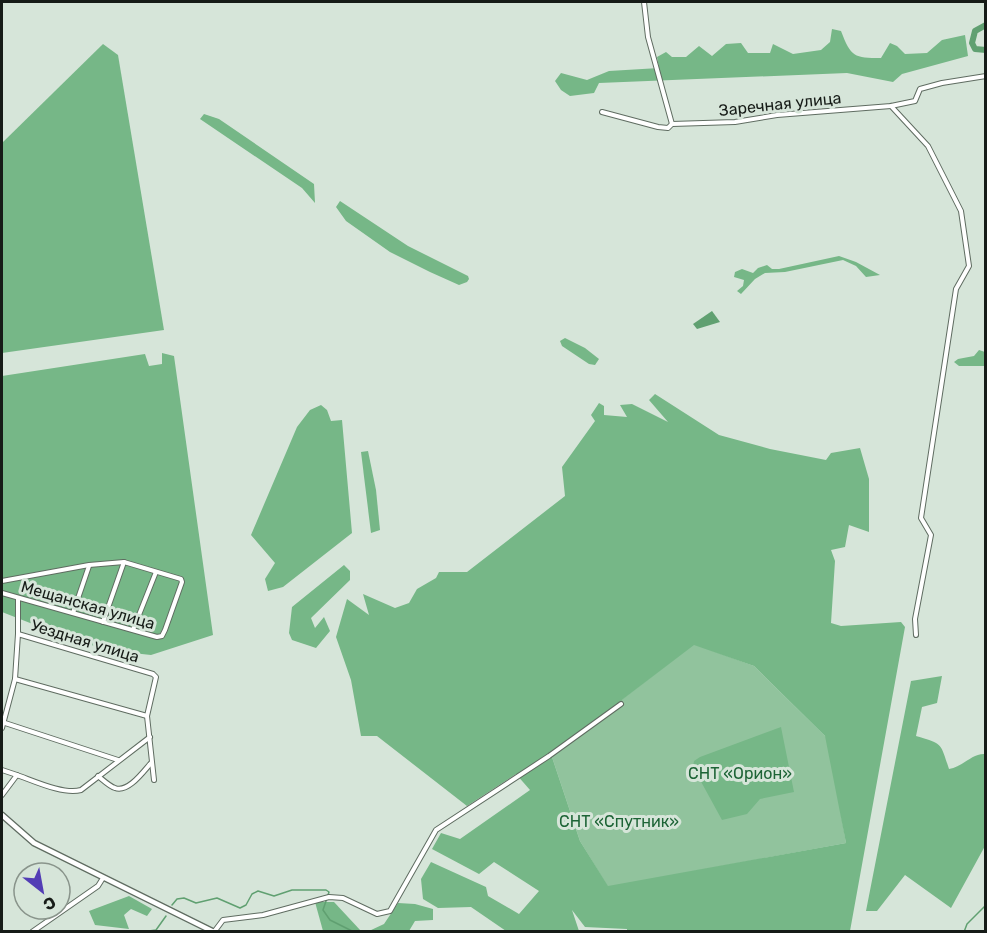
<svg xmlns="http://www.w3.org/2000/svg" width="987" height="933" viewBox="0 0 987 933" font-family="Rubik,sans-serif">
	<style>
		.green { fill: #91c39d }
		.forest { fill: #76b787; fill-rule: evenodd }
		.water { fill: #60a071 }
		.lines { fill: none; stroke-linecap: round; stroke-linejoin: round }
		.stream { stroke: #60a071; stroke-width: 1.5 }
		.river { stroke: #60a071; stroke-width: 6 }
		.minor-casing { stroke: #5f6c61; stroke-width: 6 }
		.tertiary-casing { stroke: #5f6c61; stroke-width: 7 }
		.minor { stroke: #fff; stroke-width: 4 }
		.tertiary { stroke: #fff; stroke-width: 4.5 }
		.labels { text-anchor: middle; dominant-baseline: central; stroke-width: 6; stroke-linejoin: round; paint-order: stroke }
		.street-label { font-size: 16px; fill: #161b17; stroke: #d6e5d9 }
		.park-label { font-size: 16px; fill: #1d6436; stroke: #d6e5d9 }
	</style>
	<rect width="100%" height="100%" fill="#d6e5d9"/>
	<!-- green -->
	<path class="green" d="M694,644l60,22 74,73 18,104 -238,44 -28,-46 -29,-87z"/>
	<!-- forest -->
	<g class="forest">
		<path d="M832,29l9,2c10,26 13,27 40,27l9,-15 7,3 8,8 22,-1 15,-13 23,-5 3,21 -66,18 -9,8 -46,-9 -248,10 -5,10 -24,3 -9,-6 -6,-9 6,-8 26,7 22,-9 50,-3 -2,-11 9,-5 6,5h14l13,-11 13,10 14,-12 15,-1 7,10h22l3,-9 20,10 28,-4 9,-8z"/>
		<path d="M103,44l15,11 46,275 -162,23v-210z"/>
		<path d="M204,114l15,5 95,65 1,19 -13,-15 -102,-69z"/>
		<path d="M340,201l68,45 60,30 1,3 -2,3 -8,3 -29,-13 -40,-20 -44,-31 -10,-14z"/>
		<path d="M839,256l17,6 24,13 -14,2 -10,-11 -13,-6 -58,12 -20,1 -10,6 -14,15 -4,-3 6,-5 1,-6 -10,-3 1,-5 7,-3 11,4 5,-5 9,-3 5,4h7z"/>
		<path d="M565,338l20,10 14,11 -4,6 -6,-1 -27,-18 -2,-5z"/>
		<path d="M979,350l6,2v14h-26l-5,-4 4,-3 16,-3z"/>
		<path d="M162,353l12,3 39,279 -62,20 -37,-4 -38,-10 -74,-29v-236l143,-22 4,12 13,-2z"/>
		<path d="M655,394l64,41 51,14 56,11 5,-7 29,-5 9,31v53l-20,-7 -4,22 -14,3 4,11 -4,62 10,3 60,-4 4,5 -55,304h-223v-2l-42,-2 -13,-17 7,21h-73l-35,-24 -33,1 -15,-9 -2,-20 10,-17 55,25 2,9 31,18 20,-23 -45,-29 -15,12 -47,-25 9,-16 19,6 70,-49 -14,-16 -49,32 -90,-70h-16l-10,-56 -15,-43 11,-38 22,16 -6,-21 32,14 14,-5 8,-14 19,-11 3,-6h28l98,-76 -3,-29 33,-46 -4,-6 8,-12 5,3v9l23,2 -7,-12 12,-1 36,18 -19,-22zM694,645l60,21 71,70 21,107 -238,43 -28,-45 -29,-87z"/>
		<path d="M321,405l6,5 4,11 11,-1 10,113 -69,54 -15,4 -3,-12 10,-16 -24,-28 46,-108 13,-17z"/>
		<path d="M368,451l8,39 4,40 -9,3 -10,-81z"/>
		<path d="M344,565l6,6v9l-39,38 4,10 9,-11 6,14 -14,17 -24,-8 -3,-7 3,-26z"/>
		<path d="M942,676l-5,27 -15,4 -6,29c27,8 24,6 33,33 14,-2 23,-16 36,-15v92l-34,62 -46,-33 -28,36h-11l45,-230z"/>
		<path d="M781,727l13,65 -34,7 -13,15 -25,6 -29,-53 1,-6 6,-4z"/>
		<path d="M129,896l23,13 -5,7 -16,-7 -7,6 5,14 -34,-4 -6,-14z"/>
		<path d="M315,902h19l27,29h-38z"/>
		<path d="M398,903l17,1 18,5v11l-18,1 -6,10 -22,-1 -18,1 15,-7z"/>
	</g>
	<!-- water -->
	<path class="water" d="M712,311l8,11 -23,7 -4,-5z"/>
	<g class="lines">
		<!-- stream -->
		<g class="stream">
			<path d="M172,905l5,-6 7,-1 12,5 21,-5 23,10 6,-3 6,-11 6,-3 16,5 18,-6h34l3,2 -6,18 7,10 24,12"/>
			<path d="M142,932l14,-2 10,-14"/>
			<path d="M964,932l3,-8 19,-19"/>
		</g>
		<!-- river -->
		<path class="river" d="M986,25l-11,6 -3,12 3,6 11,1"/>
		<!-- minor casing -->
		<g class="minor-casing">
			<g id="minor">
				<path d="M644,2l4,35 24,87 63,-2 42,-7 114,-9 24,-5 5,-12 22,-6 44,-7"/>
				<path d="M891,106l37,40 33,65 8,55 -13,23 -35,229 10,17 -16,84 1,16"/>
				<path d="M602,112l56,15 10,1 4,-4"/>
				<path d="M2,581l87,-16 35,-3 57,17 1,3 -17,48 -3,6 -5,1 -155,-44"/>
				<path d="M18,598v36"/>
				<path d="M73,613l16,-47"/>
				<path d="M103,622l21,-60"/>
				<path d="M133,630l23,-58"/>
				<path d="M15,679l132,37"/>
				<path d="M2,722l116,38"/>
				<path d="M2,728l13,-49 3,-45 135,40 3,3 -9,39 7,64"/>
				<path d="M2,770l15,5"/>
				<path d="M98,776c5,4 11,10 17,12 13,5 28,-16 36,-25"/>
				<path d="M2,795l15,-20c17,6 47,20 64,15l69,-53"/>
				<path d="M32,932l66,-46 5,-8"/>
				<path d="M214,932l9,-12 40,-5 66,-18 14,1 34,16 13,-3 46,-81 113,-74 72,-52"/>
			</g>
		</g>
		<!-- tertiary casing -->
		<g class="tertiary-casing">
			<path id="tertiary" d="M2,815l32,28 180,89"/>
		</g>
		<!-- minor -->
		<use href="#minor" class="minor"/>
		<!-- tertiary -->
		<use href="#tertiary" class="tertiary"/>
	</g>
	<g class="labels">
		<!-- street labels -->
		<g class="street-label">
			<text transform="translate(780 104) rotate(-6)">Заречная улица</text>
			<text transform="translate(88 605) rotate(16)">Мещанская улица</text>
			<text transform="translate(85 641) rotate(17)">Уездная улица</text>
		</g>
		<!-- park labels -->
		<g class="park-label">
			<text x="740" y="773">СНТ «Орион»</text>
			<text x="619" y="821">СНТ «Спутник»</text>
		</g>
	</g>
	<!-- border -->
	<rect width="987" height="933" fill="none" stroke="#161b17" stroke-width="6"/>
	<!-- north arrow -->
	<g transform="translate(42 891) rotate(149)"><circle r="28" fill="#d6e5d9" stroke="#89948b" stroke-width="1.5"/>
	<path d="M0-4.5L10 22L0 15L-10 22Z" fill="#533db5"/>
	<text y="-9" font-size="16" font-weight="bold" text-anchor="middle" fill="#161b17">С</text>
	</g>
</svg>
